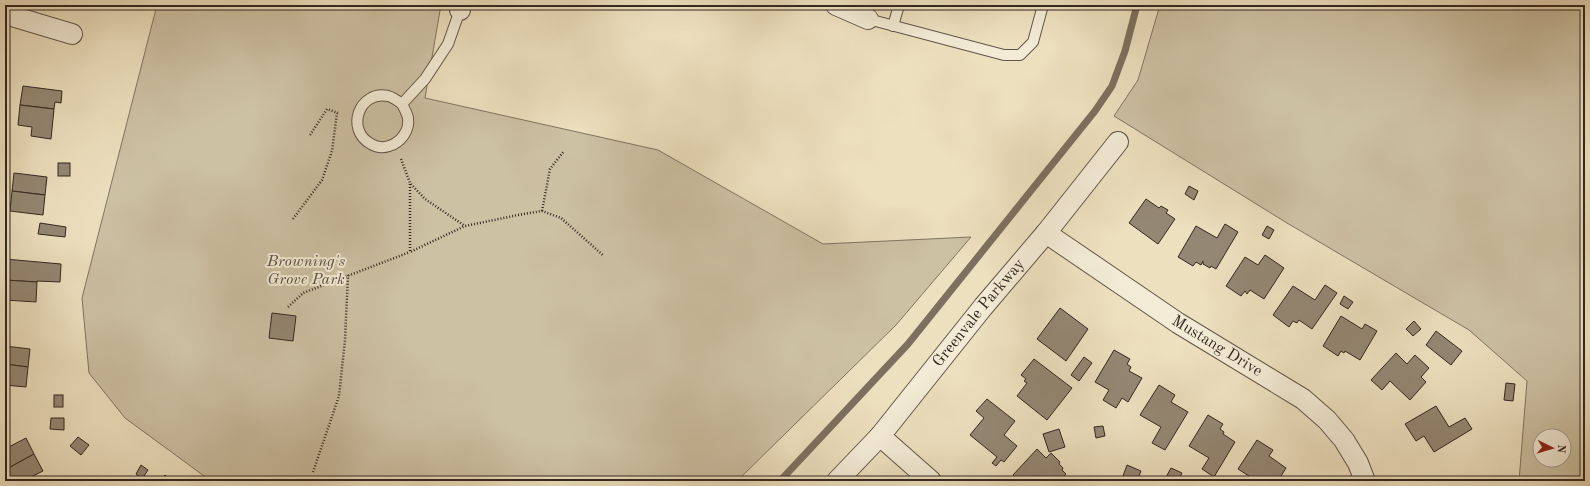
<svg xmlns="http://www.w3.org/2000/svg" width="1590" height="486" viewBox="0 0 1590 486" font-family="'Old Standard TT',serif">
	<style>
		.green { fill: #cdc1a4; stroke: #807462; fill-rule: evenodd }
		.lines { fill: none; stroke-linecap: round; stroke-linejoin: round }
		.stream { stroke: #7d705f; stroke-width: 7 }
		.building { fill: #948773; stroke: #332720 }
		.lane-casing { stroke: #625548; stroke-width: 12 }
		.street-casing { stroke: #625548; stroke-width: 22 }
		.path { stroke: #332720; stroke-width: 2.5; stroke-dasharray: 1 2; stroke-linecap: butt }
		.lane { stroke: #f3ebd5; stroke-width: 10 }
		.street { stroke: #f3ebd5; stroke-width: 20 }
		.labels { text-anchor: middle; dominant-baseline: central; stroke-width: 4; stroke-linejoin: round; paint-order: stroke }
		.park-label { font-size: 16px; font-style: italic; fill: #5a4e41; stroke: #f3ebd5 }
		.street-label { font-size: 16px; fill: #332720; stroke: #f3ebd5 }
	</style>
	<rect width="100%" height="100%" fill="#ede0bf"/>
	<filter id="stains"><feTurbulence type="fractalNoise" baseFrequency=".005" numOctaves="4"/><feColorMatrix values="0 0 0 0 .2 0 0 0 0 .09 0 0 0 0 .02 0 0 0 .5 -.17"/></filter>
	<radialGradient id="worn" r=".72"><stop offset=".6" stop-color="#630" stop-opacity="0"/><stop offset="1" stop-color="#630" stop-opacity=".3"/></radialGradient>
	<!-- green -->
	<g class="green">
		<path d="M157,5h284l-16,93 233,52 165,94 148,-7 -75,88 -159,156h-526l-86,-63 -36,-45 -7,-75z"/>
		<path d="M1160,5h425v476h-66l8,-100 -58,-51 -182,-107 -173,-107 24,-36zM1540,436h24v24h-24z"/>
	</g>
	<g class="lines">
		<!-- stream -->
		<path class="stream" d="M780,481l128,-137 187,-233 17,-25 13,-35 12,-46"/>
	</g>
	<!-- building -->
	<g class="building">
		<path d="M23,86l39,5 -1,12 -6,-1 -1,7 -34,-4z"/>
		<path d="M20,105l34,4 -3,30 -20,-3 1,-9 -14,-2z"/>
		<rect x="58" y="163" width="12" height="13"/>
		<path d="M14,173l33,4 -2,18 -33,-4z"/>
		<path d="M1189,186l9,5 -4,9 -9,-6z"/>
		<path d="M12,191l33,4 -2,20 -33,-4z"/>
		<path d="M1146,199l13,9 2,-2 7,4 -2,3 9,6 -17,25 -29,-21z"/>
		<path d="M40,223l26,4 -1,10 -27,-3z"/>
		<path d="M1225,224l13,8 -22,37 -5,-3 -1,2 -7,-4v-3l-2,4 -5,-3 -3,4 -15,-9 18,-31 21,12z"/>
		<path d="M1267,226l7,4 -5,9 -7,-4z"/>
		<path d="M1265,255l19,13 -20,31 -14,-9 -3,4 -2,-3 -4,5 -15,-10 19,-29 13,8z"/>
		<path d="M5,259l56,5 -1,18 -23,-1v1l-32,-2z"/>
		<path d="M5,280l32,2 -1,20 -31,-2z"/>
		<path d="M1325,285l12,8 -25,36 -13,-9 -2,3 -4,-2 -4,6 -16,-12 20,-29 22,14z"/>
		<path d="M1344,296l9,6 -5,7 -8,-5z"/>
		<path d="M1060,308l28,21 -22,32 -29,-22z"/>
		<path d="M272,313l24,3 -3,25 -24,-3z"/>
		<path d="M1341,316l21,13 3,-5 12,7 -17,29 -15,-9 -1,2 -3,-2 -3,5 -15,-10z"/>
		<path d="M1414,321l7,8 -8,7 -7,-7z"/>
		<path d="M1436,331l26,20 -11,14 -25,-20z"/>
		<path d="M5,346l25,3 -2,18 -23,-3z"/>
		<path d="M1114,350l16,9 -3,5 4,3 -2,4 13,7 -14,24 -6,-4 -6,10 -13,-8 6,-10 -14,-8z"/>
		<path d="M1396,353l11,11 8,-9 14,13 -8,9 5,5 -16,18 -20,-19 -8,9 -11,-10z"/>
		<path d="M1084,357l8,6 -13,18 -8,-6z"/>
		<path d="M1034,359l38,29 -25,32 -30,-24 10,-13 -3,-2 2,-2 -5,-4z"/>
		<path d="M5,364l23,3 -2,20 -21,-2z"/>
		<path d="M1506,383l9,1 -2,17 -9,-1z"/>
		<path d="M1159,385l16,10 -4,7 17,10 -23,38 -13,-7 9,-16 -21,-12z"/>
		<rect x="54" y="395" width="9" height="12"/>
		<path d="M987,399l28,22 -11,14 13,11 -13,16 -3,-2 -5,6 -4,-3 5,-6 -27,-22 14,-17 -8,-7z"/>
		<path d="M1436,406l13,21 16,-9 7,11 -38,23 -10,-16 -8,5 -11,-17z"/>
		<path d="M1208,415l15,9 -3,5 4,3 -1,2 12,8 -21,35 -12,-8 7,-11 -20,-12z"/>
		<path d="M51,418h13v12l-14,-1z"/>
		<path d="M1103,426l2,10 -9,2 -2,-11z"/>
		<path d="M1059,429l6,18 -16,5 -6,-18z"/>
		<path d="M78,437l11,8 -8,10 -11,-9z"/>
		<path d="M26,438l8,16 -29,16v-21z"/>
		<path d="M1257,440l16,10 -4,6 17,12 -8,13h-29l3,-3 -14,-9z"/>
		<path d="M1037,449l9,9 5,-5 9,9 -1,2 4,4 -1,2 4,4 -7,7h-40l-6,-6z"/>
		<path d="M34,454l9,17 -20,10h-13l-5,-11z"/>
		<path d="M141,465l7,5 -6,9 -6,-5z"/>
		<path d="M1127,465l14,6 -4,10 -14,-5z"/>
		<path d="M1171,468l11,5 -4,8 -12,-4z"/>
		<path d="M165,475l7,6h-11z"/>
		<rect x="1432" y="479" width="46" height="2"/>
	</g>
	<g class="lines">
		<!-- lane casing -->
		<g class="lane-casing">
			<g id="lane">
				<path d="M868,19l136,36h16l13,-13 10,-37"/>
				<path d="M893,26l6,-21"/>
				<path d="M402,104c2,4 5,9 6,14 2,13 -8,25 -19,28 -6,2 -13,1 -18,-2 -26,-14 -12,-54 17,-48 4,1 10,5 14,8l23,-25 23,-35 12,-34"/>
			</g>
		</g>
		<!-- street casing -->
		<g class="street-casing">
			<g id="street">
				<path d="M836,5l32,14"/>
				<path d="M460,10v-5"/>
				<path d="M5,14l67,20"/>
				<path id="s1" d="M1046,233l132,90 125,76 24,21 17,20 14,23 7,18"/>
				<path d="M880,436l51,45"/>
				<path id="s2" d="M837,481l43,-45 103,-129 63,-74 72,-91"/>
			</g>
		</g>
		<!-- path -->
		<g class="path">
			<path d="M310,135l17,-26 11,4"/>
			<path d="M401,159l9,24 15,16 40,27 53,-11 24,-4 19,7 43,38"/>
			<path d="M410,184v68l55,-26"/>
			<path d="M542,211l8,-42 14,-18"/>
			<path d="M293,219l29,-39 10,-29 5,-38"/>
			<path d="M288,307l15,-14 107,-41"/>
			<path d="M313,472l26,-76 6,-56 3,-65"/>
		</g>
		<!-- lane -->
		<use href="#lane" class="lane"/>
		<!-- street -->
		<use href="#street" class="street"/>
	</g>
	<g class="labels">
		<!-- park labels -->
		<g class="park-label">
			<text x="306" y="262">Browning's<tspan x="306" dy="18">Grove Park</tspan></text>
		</g>
		<!-- street labels -->
		<g class="street-label">
			<text stroke="none"><textPath href="#s2" startOffset="220">Greenvale Parkway</textPath></text>
			<text stroke="none"><textPath href="#s1" startOffset="205">Mustang Drive</textPath></text>
		</g>
	</g>
	<!-- margin -->
	<rect width="1590" height="486" fill="none" stroke="#ede0bf" stroke-width="20"/>
	<rect x="6" y="6" width="1578" height="474" fill="none" stroke="#332720" stroke-width="2"/>
	<rect x="10" y="10" width="1570" height="466" fill="none" stroke="#332720"/>
	<!-- north arrow -->
	<g transform="translate(1552 448) rotate(95)"><circle r="19" fill="#f3ebd5" stroke="#a69d8d"/>
	<path d="M0-3L7 15L0 10L-7 15Z" fill="#8f2418"/>
	<text y="-6" font-size="11" font-weight="bold" text-anchor="middle" fill="#332720">N</text>
	</g>
	<rect width="100%" height="100%" filter="url(#stains)"/>
	<rect width="100%" height="100%" fill="url(#worn)"/>
</svg>
